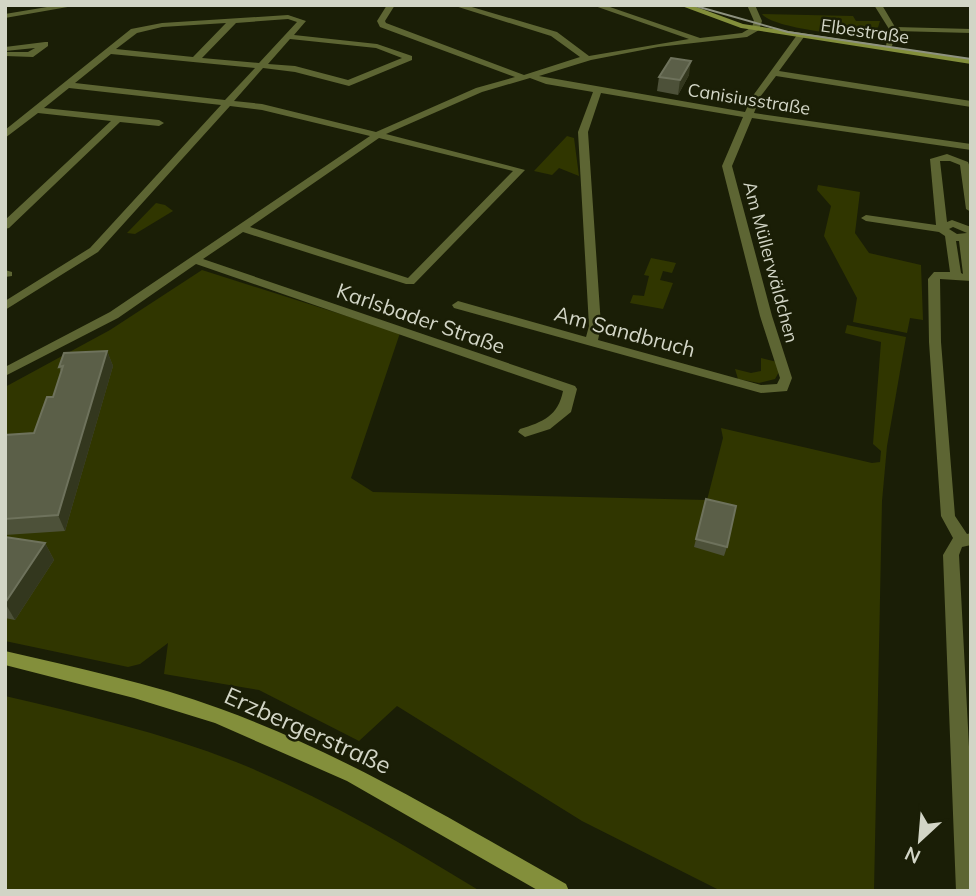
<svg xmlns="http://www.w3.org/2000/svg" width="976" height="896" viewBox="0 0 976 896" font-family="Mulish,sans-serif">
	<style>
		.green { fill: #303600 }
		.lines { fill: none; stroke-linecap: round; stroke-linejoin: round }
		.street { fill: #5d6533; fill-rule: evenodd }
		.secondary { fill: #838f3b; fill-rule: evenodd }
		.tram { stroke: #8e9280; stroke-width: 2 }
		.wall { fill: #4d5139 }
		.shaded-wall { fill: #33371e }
		.building { fill: #5b5f48; stroke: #6e725c; stroke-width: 2 }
		.labels { text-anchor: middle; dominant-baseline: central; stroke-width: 5; stroke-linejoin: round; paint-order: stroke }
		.far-street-label { font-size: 18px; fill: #d2d5c6; stroke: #1a1e06 }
		.street-label { font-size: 21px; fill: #d2d5c6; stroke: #1a1e06 }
		.near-street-label { font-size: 24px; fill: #d2d5c6; stroke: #1a1e06 }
	</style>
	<rect width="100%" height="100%" fill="#1a1e06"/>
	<!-- green -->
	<g class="green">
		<path d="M762,14l91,2 3,5h24l-5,16 -4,1c-21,-3 -97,-9 -109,-24z"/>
		<path d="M567,136l7,2 5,38 -20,-8 -7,7 -18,-4z"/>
		<path d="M818,185l42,7 -5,41 14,20 52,12 2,55 -13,-2 -3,15 -54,-11 4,-24 -33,-62 7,-30 -14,-16z"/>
		<path d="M156,203l9,2 8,6 -38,23 -8,-1z"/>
		<path d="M651,258l25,5 -4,10 -9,-2 -3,9 13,3 -10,26 -33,-6 3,-8 11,1 5,-20 -5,-1z"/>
		<path d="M202,270l198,63 -49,145 22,14 334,8 16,-62 -2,-10 151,35 8,-1 1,-11 -8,-7 8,-102 -36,-9 2,-8 59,12 -19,109 -5,55 -8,390h-153l-139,-70 -185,-115 -38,35 -100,-51 -95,-16 4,-31 -28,21 -12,3 -123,-26v-254l105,-57z"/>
		<path d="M761,358l16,4 2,10 -4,7 -16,4 -21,-4 -3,-10 16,4 10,-2z"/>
		<path d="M5,696c77,18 157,37 231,66 85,34 166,81 244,129h-475z"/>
	</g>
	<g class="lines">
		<!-- street -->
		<g class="street">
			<path d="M59,5h20l-74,13v-4z"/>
			<path d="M387,5h8l-10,16 1,2 138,52 56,-18 -29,-21 -99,-31h13l92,27 32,24 100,-17 -97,-34h12l96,33 42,-5 10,-6 2,-6 -7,-16h8l7,16 -3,9 -12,7 -89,10 -67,13 -52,16 206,36 7,-15 45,-62h3l4,2 -25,34 192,30v6l-195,-31 -16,21 -6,16 217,31v6l-219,-32 -20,48 40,150 20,62 -5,13 -26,2 -307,-85 -2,-3 6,-4 128,36 3,-11 -11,-194 15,-40 -47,-8 -16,-6 -48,14 -96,42 139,36 -111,114h-8l-163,-52 -40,27 372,127 2,3 -6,23 -21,17 -25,8 -7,-5 2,-3c23,-7 38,-13 43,-38l-367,-127 -78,54 -113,58v-9l105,-55 260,-176 -108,-26 -32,-4 -132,146 -93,58v-9l85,-53 131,-143 -152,-17 -25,20 115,12 5,3 -5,3 -39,-4 -111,106 -4,1v-9l106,-99 -73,-8 -33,25v-8l126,-101 31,-6 126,-8 18,6 -12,14 83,9 35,12v4l-63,26 -54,-14 -32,-4 -29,33 28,3 114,28 100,-44 39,-11 -135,-50 -3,-6zM288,19l9,3 -38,41 -57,-5 34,-35zM226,23l-33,34 -77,-8 21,-16 25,-6zM290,39l86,9 26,10 -54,22 -53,-14 -27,-2zM111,54l144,14 -30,32 -150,-17zM601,93l142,24 -21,49 38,150 20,62 -3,6 -16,1 -163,-45 3,-14 -13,-194zM379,138l134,33 -105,107 -158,-51z"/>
			<path d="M874,5h8l13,22 76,2v4l-75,-2 -4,15h-6l3,-17z"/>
			<path d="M45,42h3v4l-15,11 -28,-1v-4h23l7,-4 -30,3v-4z"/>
			<path d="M947,154l21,8 3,8v42l-5,-3 -6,-44 -10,-4h-10l7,61 5,-2 19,7v54l-31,-2 1,63 14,174 12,18 4,-1v12l-9,2 -3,8 12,230v106h-15l-13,-336 10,-17 -12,-22 -12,-174 -1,-63 6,-7h16l-5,-36 -6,-4 -73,-11 -5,-3 5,-3 70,10 -6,-66zM953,227l14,6 -10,1 -8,-5zM956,241h3l4,33 -2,-1z"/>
			<path d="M5,270l7,2v4l-7,1z"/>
		</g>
		<!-- secondary -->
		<g class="secondary">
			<path d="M679,5h12l52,19 228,35v5l-230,-36z"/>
			<path d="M5,651c72,17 146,32 216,58 121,44 233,112 345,175l3,7h-30l-192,-110 -132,-58 -81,-25 -129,-33z"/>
		</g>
		<!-- tram -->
		<path class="tram" d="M692,5l96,27 183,27"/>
	</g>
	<!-- wall -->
	<g class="wall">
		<path d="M689,75l-11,20 -21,-4 2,-14z"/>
		<path d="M107,351l6,15 -48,165 -60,4v-100l29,-2 19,-36 8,-25 -2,-5z"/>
		<path d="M706,499l21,48 -3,9 -30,-9z"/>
		<path d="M5,537l40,6 9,17 -39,60 -10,-2z"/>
	</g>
	<!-- shaded-wall -->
	<g class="shaded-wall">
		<path d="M691,61l-2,14 -11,20 2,-15z"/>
		<path d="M107,351l6,15 -48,165 -7,-16z"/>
		<path d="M45,543l9,17 -39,60 -10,-17z"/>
	</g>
	<!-- building -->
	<g class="building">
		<path d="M671,58l20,3 -11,19 -21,-3z"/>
		<path d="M107,351l-49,164 -53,4v-84l29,-2 13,-36h6l10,-31 -4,1 5,-14z"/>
		<path d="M706,499l30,7 -9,41 -31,-8z"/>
		<path d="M5,537l40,6 -40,60z"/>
	</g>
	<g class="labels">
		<!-- far-street labels -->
		<g class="far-street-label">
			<text transform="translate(865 31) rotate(8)">Elbestraße</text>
			<text transform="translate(749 99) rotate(9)">Canisiusstraße</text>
			<text transform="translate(771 262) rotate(75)">Am Müllerwäldchen</text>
		</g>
		<!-- street labels -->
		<g class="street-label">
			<text transform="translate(421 318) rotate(19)">Karlsbader Straße</text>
			<text transform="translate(625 331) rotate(15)">Am Sandbruch</text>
		</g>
		<!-- near-street labels -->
		<g class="near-street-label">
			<text transform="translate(308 730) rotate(24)">Erzbergerstraße</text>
		</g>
	</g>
	<!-- border -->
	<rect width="976" height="896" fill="none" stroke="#d2d5c6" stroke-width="14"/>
	<!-- north arrow -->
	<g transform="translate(920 840) rotate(206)" stroke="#1a1e06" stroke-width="5" paint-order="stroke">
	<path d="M0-5L12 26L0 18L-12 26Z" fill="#d2d5c6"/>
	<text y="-10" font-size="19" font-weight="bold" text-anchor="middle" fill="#d2d5c6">N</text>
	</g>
</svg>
